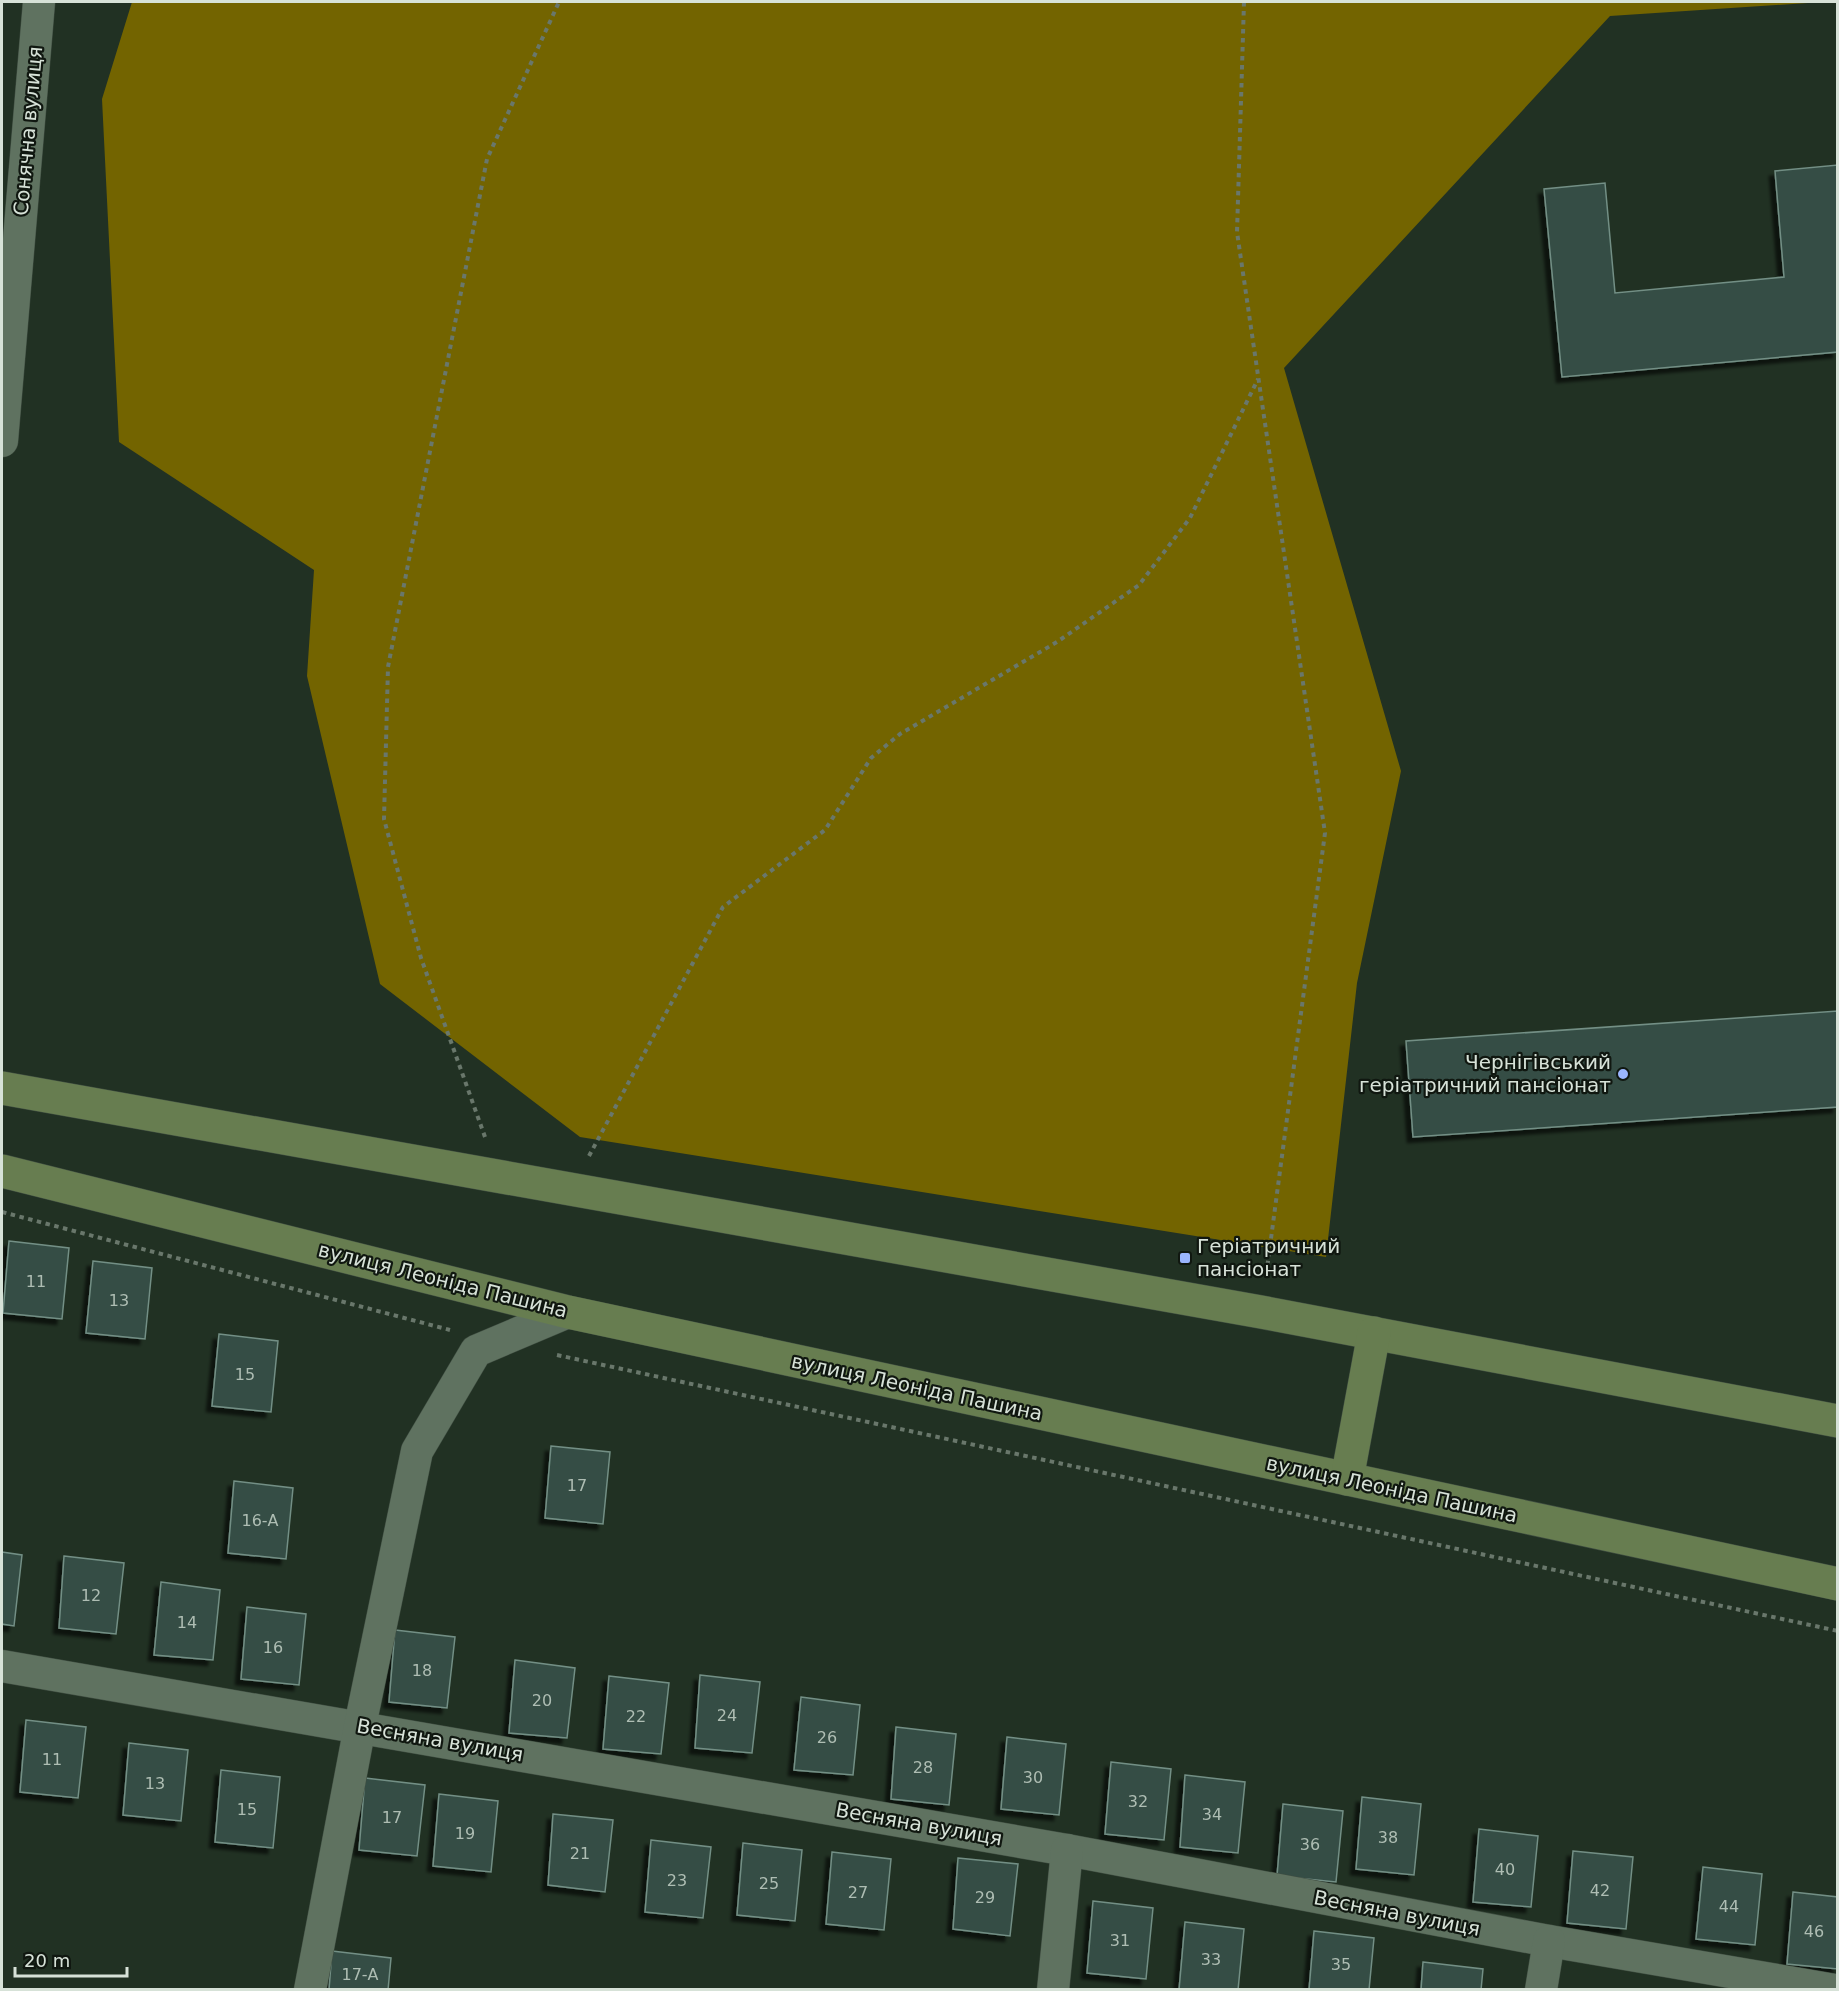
<svg xmlns="http://www.w3.org/2000/svg" width="1839" height="1991" viewBox="0 0 1839 1991" font-family="'DejaVu Sans',sans-serif">
	<style>
		.forest { fill: #736400 }
		.building { fill: #344d45; stroke: #738f85; stroke-width: 1.5; filter: url(#shadow) }
		.lines { fill: none; stroke-linecap: round; stroke-linejoin: round }
		.street-casing { stroke: #3f4d41; stroke-width: 33 }
		.secondary-casing { stroke: #3f4d41; stroke-width: 34 }
		.path { stroke: #69776b; stroke-width: 4; stroke-dasharray: 4.5 4.5; stroke-linecap: butt }
		.street { stroke: #5f7260; stroke-width: 32 }
		.secondary { stroke: #677d50; stroke-width: 33 }
		.poi-dot { fill: #9ab5fd; stroke: #101710; stroke-width: 2 }
		.labels { text-anchor: middle; dominant-baseline: central; stroke-width: 4.5; stroke-linejoin: round; paint-order: stroke }
		.number-label { font-size: 16px; fill: #aebdb3 }
		.street-label { font-size: 20px; fill: #d7e2d8; stroke: #101710 }
		.poi-label { font-size: 20px; fill: #d7e2d8; stroke: #101710; text-anchor: end }
	</style>
	<defs>
		<filter id="shadow"><feDropShadow dx="-5.5" dy="5.5" stdDeviation="1.5" flood-color="#0009"/></filter>
	</defs>
	<rect width="100%" height="100%" fill="#213123"/>
	<!-- forest -->
	<path class="forest" d="M132,2h1691l-213,14 -326,352 117,403 -44,212 -31,274 -746,-120 -200,-153 -73,-308 7,-106 -195,-128 -17,-343z"/>
	<!-- building -->
	<g class="building">
		<path d="M1838,165v187l-276,25 -18,-188 61,-6 10,110 169,-16 -9,-106z"/>
		<path d="M1838,1011v96l-425,30 -7,-96z"/>
		<path d="M9,1241l60,7 -7,71 -59,-6z"/>
		<path d="M93,1261l59,7 -7,71 -59,-6z"/>
		<path d="M219,1334l59,7 -7,71 -59,-6z"/>
		<path d="M551,1446l59,6 -7,72 -58,-6z"/>
		<path d="M234,1481l59,7 -7,71 -58,-6z"/>
		<path d="M2,1552l20,3 -8,71 -12,-2z"/>
		<path d="M64,1556l60,7 -8,71 -57,-6z"/>
		<path d="M161,1582l59,8 -7,70 -59,-5z"/>
		<path d="M247,1607l59,7 -7,71 -58,-6z"/>
		<path d="M395,1630l60,7 -8,71 -58,-6z"/>
		<path d="M515,1660l60,8 -8,70 -58,-5z"/>
		<path d="M700,1675l60,7 -8,71 -57,-5z"/>
		<path d="M609,1676l60,7 -8,71 -58,-5z"/>
		<path d="M801,1697l59,8 -7,70 -59,-5z"/>
		<path d="M26,1720l60,7 -8,71 -58,-6z"/>
		<path d="M896,1727l60,7 -7,71 -58,-6z"/>
		<path d="M1007,1737l59,7 -7,71 -58,-6z"/>
		<path d="M129,1743l59,7 -7,71 -58,-6z"/>
		<path d="M1111,1762l60,7 -7,71 -59,-6z"/>
		<path d="M221,1770l59,7 -7,71 -58,-6z"/>
		<path d="M1185,1775l60,7 -7,71 -58,-6z"/>
		<path d="M365,1778l60,7 -8,71 -58,-6z"/>
		<path d="M439,1794l59,7 -7,71 -58,-6z"/>
		<path d="M1362,1797l59,7 -7,71 -58,-6z"/>
		<path d="M1283,1804l60,7 -7,71 -59,-6z"/>
		<path d="M553,1814l60,6 -8,72 -57,-7z"/>
		<path d="M1479,1829l59,7 -7,71 -58,-5z"/>
		<path d="M651,1840l60,7 -8,71 -58,-6z"/>
		<path d="M743,1843l59,7 -7,71 -58,-6z"/>
		<path d="M1573,1851l60,6 -7,72 -59,-6z"/>
		<path d="M832,1852l59,7 -7,71 -58,-6z"/>
		<path d="M958,1858l60,6 -8,72 -57,-7z"/>
		<path d="M1703,1867l59,7 -7,71 -59,-6z"/>
		<path d="M1793,1892l45,5v72l-51,-5z"/>
		<path d="M1093,1901l60,7 -7,71 -59,-6z"/>
		<path d="M1185,1922l59,7 -6,61h-59z"/>
		<path d="M1314,1931l60,7 -5,52h-60z"/>
		<path d="M332,1951l59,7 -3,32h-59z"/>
		<path d="M1423,1962l60,7 -2,21h-60z"/>
	</g>
	<g class="lines">
		<!-- street casing -->
		<g class="street-casing">
			<g id="street">
				<path d="M2,441l37,-439"/>
				<path d="M2,1666l1065,184 482,91 286,49"/>
				<path d="M310,1990l50,-264 57,-275 59,-100 92,-39"/>
				<path d="M1053,1990l14,-140"/>
				<path d="M1541,1990l8,-49"/>
			</g>
		</g>
		<!-- secondary casing -->
		<g class="secondary-casing">
			<g id="secondary">
				<path d="M2,1088l1259,224 577,109"/>
				<path d="M2,1171l566,141 1270,272"/>
				<path d="M1347,1479l27,-146"/>
			</g>
		</g>
		<!-- path -->
		<g class="path">
			<path d="M1244,2l-7,230 88,601 -59,443"/>
			<path d="M485,1137l-64,-179 -37,-139 4,-152 99,-508 72,-157"/>
			<path d="M589,1156l134,-249 102,-77 46,-72 29,-24 157,-92 82,-57 51,-67 68,-139"/>
			<path d="M2,1212l448,118"/>
			<path d="M557,1355l1281,276"/>
		</g>
		<!-- street -->
		<use href="#street" class="street"/>
		<!-- secondary -->
		<use href="#secondary" class="secondary"/>
	</g>
	<!-- markers -->
	<g class="poi-dot">
		<circle cx="1623" cy="1074" r="6"/>
		<rect x="1179" y="1252" width="12" height="12" rx="3"/>
	</g>
	<g class="labels">
		<!-- number labels -->
		<g class="number-label">
			<text x="36" y="1281">11</text>
			<text x="119" y="1300">13</text>
			<text x="245" y="1374">15</text>
			<text x="577" y="1485">17</text>
			<text x="260" y="1520">16-А</text>
			<text x="91" y="1595">12</text>
			<text x="187" y="1622">14</text>
			<text x="273" y="1647">16</text>
			<text x="422" y="1670">18</text>
			<text x="542" y="1700">20</text>
			<text x="727" y="1715">24</text>
			<text x="636" y="1716">22</text>
			<text x="827" y="1737">26</text>
			<text x="52" y="1759">11</text>
			<text x="923" y="1767">28</text>
			<text x="1033" y="1777">30</text>
			<text x="155" y="1783">13</text>
			<text x="1138" y="1801">32</text>
			<text x="247" y="1809">15</text>
			<text x="1212" y="1814">34</text>
			<text x="392" y="1817">17</text>
			<text x="465" y="1833">19</text>
			<text x="1388" y="1837">38</text>
			<text x="1310" y="1844">36</text>
			<text x="580" y="1853">21</text>
			<text x="1505" y="1869">40</text>
			<text x="677" y="1880">23</text>
			<text x="769" y="1883">25</text>
			<text x="1600" y="1890">42</text>
			<text x="858" y="1892">27</text>
			<text x="985" y="1897">29</text>
			<text x="1729" y="1906">44</text>
			<text x="1814" y="1931">46</text>
			<text x="1120" y="1940">31</text>
			<text x="1211" y="1959">33</text>
			<text x="1341" y="1964">35</text>
			<text x="360" y="1974">17-А</text>
		</g>
		<!-- street labels -->
		<g class="street-label">
			<text transform="translate(28 131) rotate(-85)">Сонячна вулиця</text>
			<text transform="translate(443 1280) rotate(14)">вулиця Леоніда Пашина</text>
			<text transform="translate(917 1387) rotate(12)">вулиця Леоніда Пашина</text>
			<text transform="translate(1392 1489) rotate(12)">вулиця Леоніда Пашина</text>
			<text transform="translate(440 1740) rotate(10)">Весняна вулиця</text>
			<text transform="translate(919 1824) rotate(10)">Весняна вулиця</text>
			<text transform="translate(1397 1913) rotate(11)">Весняна вулиця</text>
		</g>
		<!-- poi labels -->
		<g class="poi-label">
			<text x="1611" y="1062">Чернігівський<tspan x="1611" dy="23">геріатричний пансіонат</tspan></text>
			<text x="1197" y="1246" text-anchor="start">Геріатричний<tspan x="1197" dy="23">пансіонат</tspan></text>
		</g>
	</g>
	<!-- border -->
	<rect width="1839" height="1991" fill="none" stroke="#d7e2d8" stroke-width="6"/>
	<!-- scale -->
	<path d="M15 1967v9h112v-9" fill="none" stroke="#d7e2d8" stroke-width="3"/>
	<text x="24" y="1967" font-size="18" fill="#d7e2d8" stroke="#101710" stroke-width="4.5" paint-order="stroke">20 m</text>
</svg>
